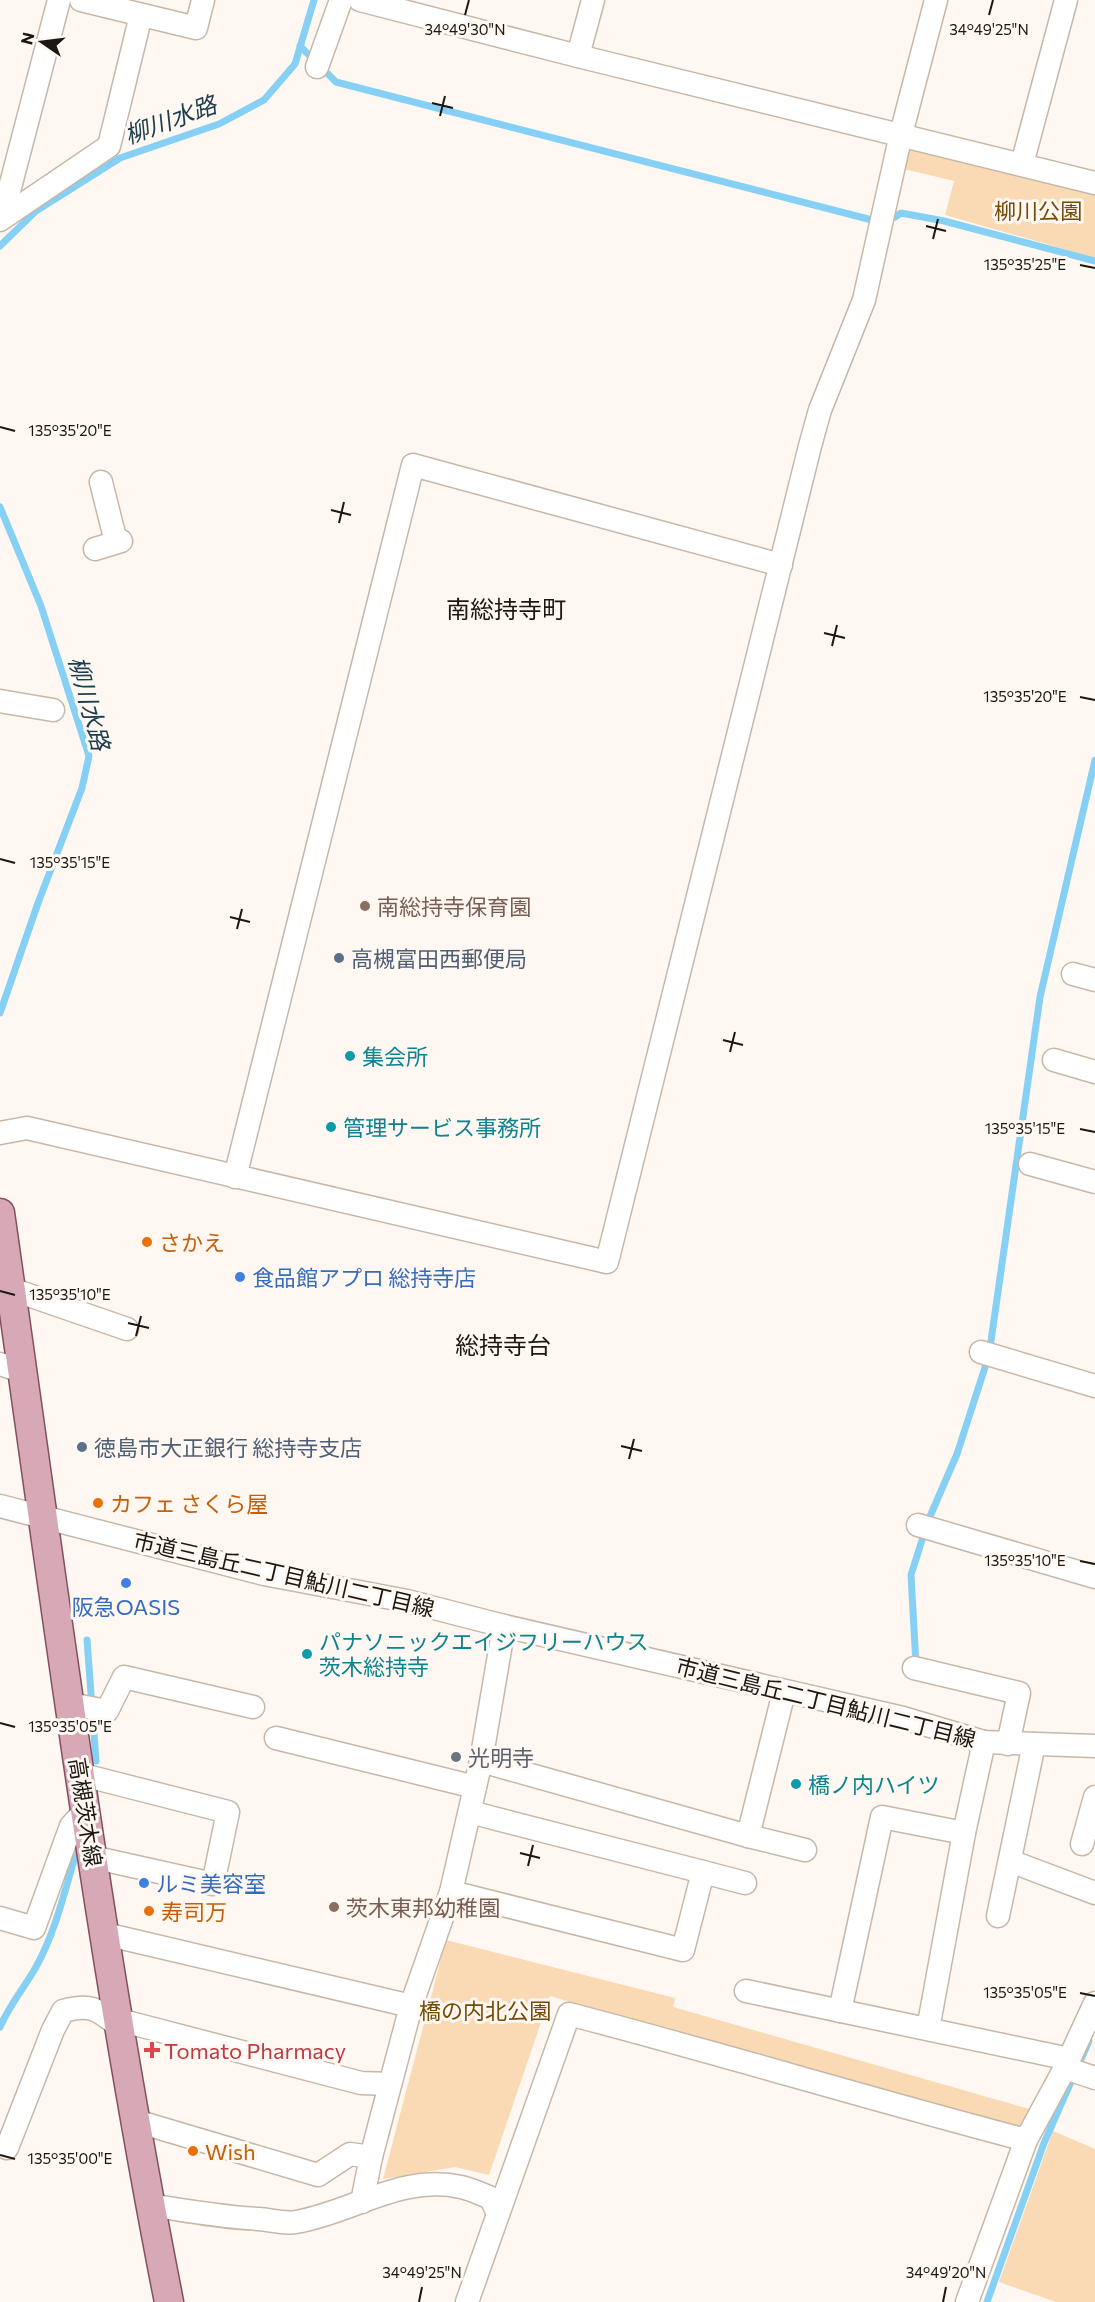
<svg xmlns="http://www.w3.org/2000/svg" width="1095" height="2302" viewBox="0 0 1095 2302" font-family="Commissioner,'Noto Sans JP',sans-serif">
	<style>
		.green { fill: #fad9b5 }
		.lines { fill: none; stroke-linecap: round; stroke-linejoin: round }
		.stream { stroke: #87d0f5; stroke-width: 7 }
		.minor-casing { stroke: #c6b8a8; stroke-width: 25 }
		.major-casing { stroke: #84505d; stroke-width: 31 }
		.minor { stroke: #fff; stroke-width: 22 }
		.major { stroke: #d7a9b6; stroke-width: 28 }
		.ticks { fill: none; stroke: #1c1711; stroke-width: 2 }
		.education-dot { fill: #8d6e63; stroke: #fff8f2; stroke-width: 2 }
		.service-dot { fill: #5c6f8a; stroke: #fff8f2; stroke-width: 2 }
		.culture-dot { fill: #0f9aa8; stroke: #fff8f2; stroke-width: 2 }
		.food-dot { fill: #e8710a; stroke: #fff8f2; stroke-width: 2 }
		.shop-dot { fill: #3f7fe0; stroke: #fff8f2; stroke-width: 2 }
		.worship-dot { fill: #6b7280; stroke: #fff8f2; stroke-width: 2 }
		.health-dot { fill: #e0444e; stroke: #fff8f2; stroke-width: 2 }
		.labels { text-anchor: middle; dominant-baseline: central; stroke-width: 6; stroke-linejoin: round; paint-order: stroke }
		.park-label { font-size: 22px; fill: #764a04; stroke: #fff8f2 }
		.education-label { font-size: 22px; fill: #785e54; stroke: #fff8f2; text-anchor: start }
		.service-label { font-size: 22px; fill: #4e5e75; stroke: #fff8f2; text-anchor: start }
		.culture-label { font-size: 22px; fill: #0d838f; stroke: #fff8f2; text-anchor: start }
		.food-label { font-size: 22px; fill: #c56008; stroke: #fff8f2; text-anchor: start }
		.shop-label { font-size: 22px; fill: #366cbe; stroke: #fff8f2; text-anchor: start }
		.street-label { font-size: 22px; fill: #1c1711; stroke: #fff8f2 }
		.worship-label { font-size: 22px; fill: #5b616d; stroke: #fff8f2; text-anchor: start }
		.health-label { font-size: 22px; fill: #be3a42; stroke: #fff8f2; text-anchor: start }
		.water-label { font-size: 24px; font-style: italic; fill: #1b3d4c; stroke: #fff8f2 }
		.neighbourhood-label { font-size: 24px; fill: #1c1711; stroke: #fff8f2 }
		.ticks-label { font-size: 15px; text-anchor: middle; fill: #1c1711; stroke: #fff8f2; stroke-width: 6; stroke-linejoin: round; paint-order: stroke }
	</style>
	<rect width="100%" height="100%" fill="#fff8f2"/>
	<!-- green -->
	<g class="green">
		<path d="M917,144l178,50v64l-150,-43 9,-34 -50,-12 5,-19z"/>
		<path d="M446,1940l229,58 -2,9 360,103 -18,24 -465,-138 -61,179 -34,-8 -72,12z"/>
		<path d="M1053,2131l42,18v153h-39l-57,-20z"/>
	</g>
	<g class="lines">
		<!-- stream -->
		<g class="stream">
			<path d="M300,46l14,14"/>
			<path d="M322,68l14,14 536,138"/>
			<path d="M895,217l6,-4 43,8 151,40"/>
			<path d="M0,246l36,-35 84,-53 99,-34 45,-24 31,-36 19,-64"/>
			<path d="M0,507l41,99 48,150 -7,32 -44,115 -38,110"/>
			<path d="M87,1640l9,121"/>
			<path d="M916,1665l-5,-90 17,-54 29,-67 32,-99 51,-358 55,-237"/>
			<path d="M0,2027c10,-23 24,-39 36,-60 21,-38 30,-82 43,-124"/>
			<path d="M987,2302l57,-159 45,-102"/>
		</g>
		<!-- minor casing -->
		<g class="minor-casing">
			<g id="minor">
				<path d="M81,0l115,28 7,-28"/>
				<path d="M360,0l218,56 517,127"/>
				<path d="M578,56l15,-56"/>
				<path d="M317,67l24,-67"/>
				<path d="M1022,164l44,-164"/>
				<path d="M2,218l57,-218"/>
				<path d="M0,220l109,-74 32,-131"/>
				<path d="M101,482l15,60"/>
				<path d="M95,549l26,-8"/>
				<path d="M0,701l53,9"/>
				<path d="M1073,974l22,6"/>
				<path d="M1054,1060l41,12"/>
				<path d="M0,1133l27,-5 580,134c68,-272 136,-544 203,-816l10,-36 44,-110 37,-166 35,-134"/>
				<path d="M1030,1164l65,18"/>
				<path d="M235,1177l178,-712 368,100"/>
				<path d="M11,1289l116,40"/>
				<path d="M981,1352l114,34"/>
				<path d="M0,1364l21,7"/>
				<path d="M0,1506l264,68 143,27 97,25 399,92 81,24 111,4"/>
				<path d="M918,1525l177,52"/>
				<path d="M914,1668l105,25 -11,51"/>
				<path d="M70,1704l37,7 17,-34 129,30"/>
				<path d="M276,1738l199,49"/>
				<path d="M481,1761l267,75 57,14"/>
				<path d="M79,1774l149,38 -15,72 -121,-27"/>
				<path d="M964,1833l20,-91"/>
				<path d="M748,1836l36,-144"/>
				<path d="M1082,1844l13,-47"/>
				<path d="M1010,1861l85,32"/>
				<path d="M703,1872l42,11"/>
				<path d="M451,1892l232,58 20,-78 -233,-60"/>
				<path d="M998,1916l36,-172"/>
				<path d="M0,1918l34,10 37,-102 14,-15"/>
				<path d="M105,1934l306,72"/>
				<path d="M746,1991l323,68"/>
				<path d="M840,2011l42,-194 82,16 -36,196"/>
				<path d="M119,2020l242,63 29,1"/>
				<path d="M1065,2068l30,10"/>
				<path d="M136,2121l182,54 32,-21 21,3"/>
				<path d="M7,2148l46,-118 10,-19c30,-8 35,-1 58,17"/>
				<path d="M362,2202l9,-45 40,-151 40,-114 30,-131 23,-135"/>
				<path d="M150,2205c36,6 72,12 109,14 12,1 25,5 37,3 57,-10 105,-48 165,-35 10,2 20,7 30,11l7,16"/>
				<path d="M467,2302l102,-288c153,40 304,86 457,126"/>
				<path d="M967,2302l59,-162 39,-72 30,-65"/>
			</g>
		</g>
		<!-- major casing -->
		<g class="major-casing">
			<path id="major" d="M0,1213c52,364 98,729 169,1089"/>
		</g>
		<!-- minor -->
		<use href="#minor" class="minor"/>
		<!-- major -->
		<use href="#major" class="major"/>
	</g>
	<!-- ticks -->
	<path class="ticks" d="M465,15l4,-15M989,15l4,-15M432,103l21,5M440,116l5,-20M926,226l20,5M933,239l5,-20M1080,265l15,3M0,427l15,4M331,510l20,5M339,523l5,-21M824,633l21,5M832,646l5,-21M1080,697l15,3M0,859l15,4M230,917l20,5M237,929l5,-20M723,1040l20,5M730,1052l5,-20M1080,1129l15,3M0,1291l15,4M128,1323l21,5M136,1336l5,-20M621,1446l21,5M629,1459l5,-20M1080,1561l15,3M0,1723l15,4M520,1853l20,5M528,1866l5,-21M1080,1993l15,3M0,2155l15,4M419,2302l3,-15M943,2302l3,-15"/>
	<!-- markers -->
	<g class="education-dot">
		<circle cx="365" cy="906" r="6"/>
		<circle cx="334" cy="1907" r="6"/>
	</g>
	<g class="service-dot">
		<circle cx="339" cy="958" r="6"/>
		<circle cx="82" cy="1447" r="6"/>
	</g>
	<g class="culture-dot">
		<circle cx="350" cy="1056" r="6"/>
		<circle cx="331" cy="1127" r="6"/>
		<circle cx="307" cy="1654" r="6"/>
		<circle cx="796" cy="1784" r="6"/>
	</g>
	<g class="food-dot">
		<circle cx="147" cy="1242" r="6"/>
		<circle cx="98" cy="1503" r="6"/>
		<circle cx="149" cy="1911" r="6"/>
		<circle cx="193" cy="2151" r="6"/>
	</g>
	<g class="shop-dot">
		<circle cx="240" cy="1277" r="6"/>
		<circle cx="126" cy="1583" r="6"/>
		<circle cx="144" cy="1883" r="6"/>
	</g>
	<circle class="worship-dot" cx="456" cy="1757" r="6"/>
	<path class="health-dot" d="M149 2041h6v6h6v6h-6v6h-6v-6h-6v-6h6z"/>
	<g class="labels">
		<!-- park labels -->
		<g class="park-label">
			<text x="1038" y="210">柳川公園</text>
			<text x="485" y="2010">橋の内北公園</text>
		</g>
		<!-- education labels -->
		<g class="education-label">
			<text x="377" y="906">南総持寺保育園</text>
			<text x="346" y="1907">茨木東邦幼稚園</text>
		</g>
		<!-- service labels -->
		<g class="service-label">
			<text x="351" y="958">高槻富田西郵便局</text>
			<text x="94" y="1447">徳島市大正銀行 総持寺支店</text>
		</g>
		<!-- culture labels -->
		<g class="culture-label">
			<text x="362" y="1056">集会所</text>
			<text x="343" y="1127">管理サービス事務所</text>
			<text x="319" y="1641">パナソニックエイジフリーハウス<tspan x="319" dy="25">茨木総持寺</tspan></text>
			<text x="808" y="1784">橋ノ内ハイツ</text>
		</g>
		<!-- food labels -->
		<g class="food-label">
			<text x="159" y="1242">さかえ</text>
			<text x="110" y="1503">カフェ さくら屋</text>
			<text x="161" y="1911">寿司万</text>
			<text x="205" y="2151">Wish</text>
		</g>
		<!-- shop labels -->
		<g class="shop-label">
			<text x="252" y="1277">食品館アプロ 総持寺店</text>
			<text x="126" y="1606" text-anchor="middle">阪急OASIS</text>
			<text x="156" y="1883">ルミ美容室</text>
		</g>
		<!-- street labels -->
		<g class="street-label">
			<text transform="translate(284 1574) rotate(13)">市道三島丘二丁目鮎川二丁目線</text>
			<text transform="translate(826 1702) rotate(14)">市道三島丘二丁目鮎川二丁目線</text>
			<text transform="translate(86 1812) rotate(81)">高槻茨木線</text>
		</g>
		<!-- worship labels -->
		<g class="worship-label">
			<text x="468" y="1757">光明寺</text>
		</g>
		<!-- health labels -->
		<g class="health-label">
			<text x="164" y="2050">Tomato Pharmacy</text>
		</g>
		<!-- water labels -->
		<g class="water-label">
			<text transform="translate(170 119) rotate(-20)">柳川水路</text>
			<text transform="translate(90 703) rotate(75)">柳川水路</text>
		</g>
		<!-- neighbourhood labels -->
		<g class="neighbourhood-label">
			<text x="506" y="608">南総持寺町</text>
			<text x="503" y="1344">総持寺台</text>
		</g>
	</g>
	<g class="ticks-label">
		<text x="465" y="35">34°49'30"N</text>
		<text x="989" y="35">34°49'25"N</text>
		<text x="1025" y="270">135°35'25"E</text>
		<text x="70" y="436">135°35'20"E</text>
		<text x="1025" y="702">135°35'20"E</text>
		<text x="70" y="868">135°35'15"E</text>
		<text x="1025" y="1134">135°35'15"E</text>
		<text x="70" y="1300">135°35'10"E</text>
		<text x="1025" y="1566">135°35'10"E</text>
		<text x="70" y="1732">135°35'05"E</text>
		<text x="1025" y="1998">135°35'05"E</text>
		<text x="70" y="2164">135°35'00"E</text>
		<text x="422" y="2278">34°49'25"N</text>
		<text x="946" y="2278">34°49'20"N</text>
	</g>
	<!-- north arrow -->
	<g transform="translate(42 42) rotate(284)" stroke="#fff8f2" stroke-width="4.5" paint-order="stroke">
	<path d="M0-4.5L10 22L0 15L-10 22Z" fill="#1c1711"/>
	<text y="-9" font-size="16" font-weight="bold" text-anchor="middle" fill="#1c1711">N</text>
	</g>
</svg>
